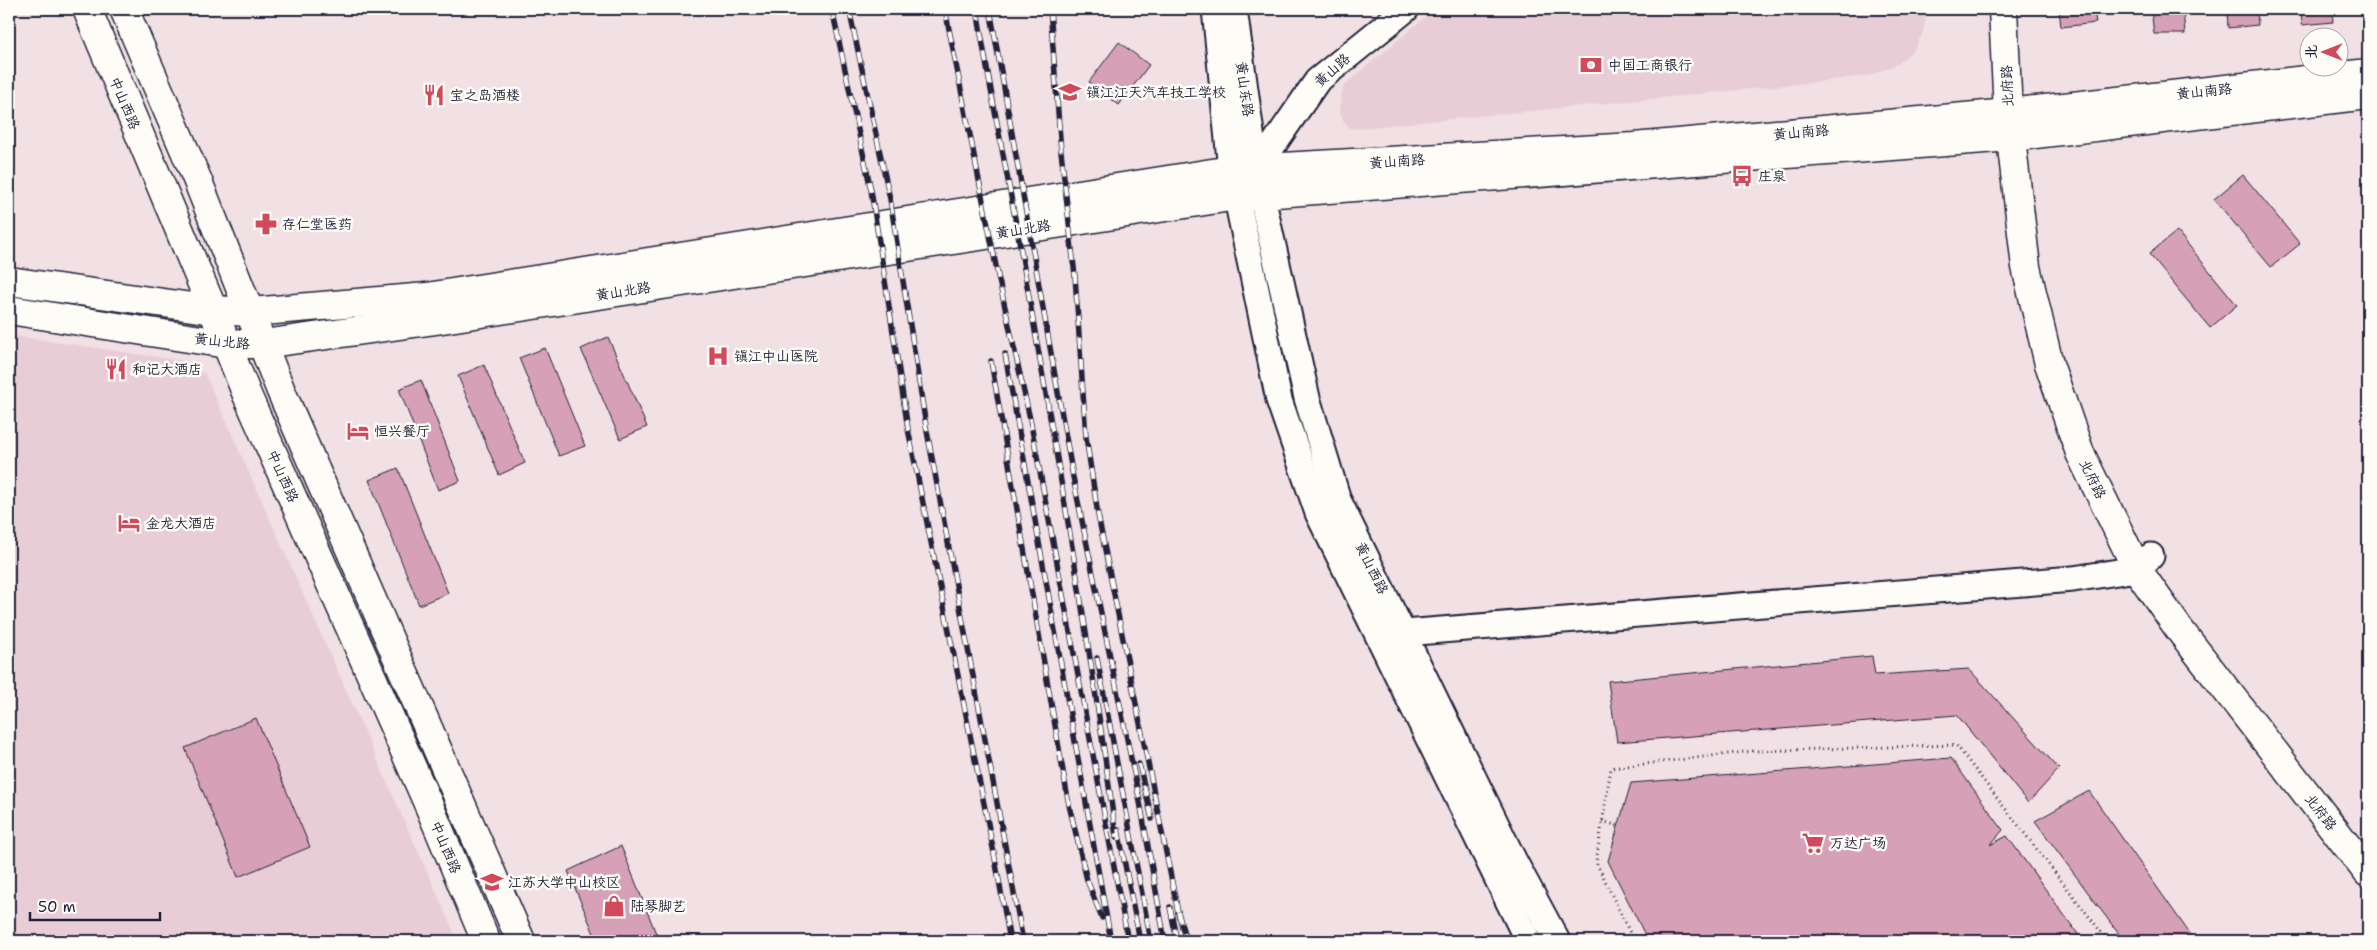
<svg xmlns="http://www.w3.org/2000/svg" width="2377" height="950" viewBox="0 0 2377 950" font-family="'Shantell Sans','LXGW WenKai TC',sans-serif">
	<style>
		.built { fill: #e9cdd6 }
		.building { fill: #d6a0b6; stroke: #22223b }
		.lines { fill: none; stroke-linecap: round; stroke-linejoin: round }
		.minor-casing { stroke: #22223b; stroke-width: 29 }
		.major-casing { stroke: #22223b; stroke-width: 31 }
		.path { stroke: #22223b; stroke-width: 3; stroke-dasharray: 1 4; stroke-linecap: butt }
		.minor { stroke: #fdfcf7; stroke-width: 25 }
		.major { stroke: #fdfcf7; stroke-width: 28 }
		.rail-casing { stroke: #22223b; stroke-width: 5.5 }
		.rail { stroke: #fdfcf7; stroke-width: 4; stroke-dasharray: 11; stroke-linecap: butt }
		.labels { text-anchor: middle; dominant-baseline: central; stroke-width: 5; stroke-linejoin: round; paint-order: stroke }
		.poi-label { font-size: 14px; fill: #22223b; stroke: #fdfcf7; text-anchor: start }
		.street-label { font-size: 14px; fill: #22223b; stroke: #fdfcf7 }
	</style>
	<rect width="100%" height="100%" fill="#f1e0e4"/>
	<filter id="ink" filterUnits="userSpaceOnUse"><feTurbulence type="fractalNoise" baseFrequency=".02" numOctaves="2"/><feDisplacementMap in="SourceGraphic" scale="10" xChannelSelector="R" yChannelSelector="G"/><feConvolveMatrix kernelMatrix="1 2 1 2 8 2 1 2 1" color-interpolation-filters="sRGB"/></filter>
	<g filter="url(#ink)">
		<!-- built -->
		<g class="built">
			<path d="M1435,9h493l-6,26 -8,14 -15,14 -27,12 -55,7 -466,47 -8,-9 -4,-10 4,-24z"/>
			<path d="M9,335l175,26 21,13 253,567h-449z"/>
		</g>
		<!-- building -->
		<g class="building">
			<path d="M2059,9h35l2,14 -35,4z"/>
			<path d="M2151,9h32l2,25h-31z"/>
			<path d="M2227,9h30l1,16 -30,3z"/>
			<path d="M2301,9h31l1,13 -31,3z"/>
			<path d="M1119,42l30,23 -30,40 -30,-23z"/>
			<path d="M2243,175l57,69 -29,23 -57,-68z"/>
			<path d="M2177,231l60,74 -27,23 -61,-74z"/>
			<path d="M608,337l39,90 -27,12 -39,-90z"/>
			<path d="M545,348l40,98 -26,10 -40,-98z"/>
			<path d="M484,365l41,98 -26,12 -41,-99z"/>
			<path d="M421,380l39,101 -22,9 -39,-101z"/>
			<path d="M398,468l50,125 -29,12 -50,-125z"/>
			<path d="M1872,656l3,19 94,-6 90,100 -31,34 -71,-88 -340,27 -9,-61z"/>
			<path d="M256,718l54,129 -72,30 -53,-129z"/>
			<path d="M1951,758l52,72 -13,15 17,-9 76,105h-435l-40,-80 23,-78z"/>
			<path d="M2089,791l106,150h-71l-89,-120z"/>
			<path d="M621,846l38,95h-62l-29,-70z"/>
		</g>
		<g class="lines">
			<!-- minor casing -->
			<g class="minor-casing">
				<g id="minor">
					<path d="M1215,9l16,161 48,230 39,113 210,428"/>
					<path d="M1234,9l22,161 51,228 31,102 176,361 43,80"/>
					<path d="M1256,170l61,-89 89,-72"/>
					<path d="M1404,633l669,-54 64,-10 14,-13"/>
				</g>
			</g>
			<!-- major casing -->
			<g class="major-casing">
				<g id="major">
					<path d="M87,9l126,301 34,85 183,413 56,133"/>
					<path d="M124,9l73,170 84,212 240,550"/>
					<path d="M2003,9l5,104 18,154 23,97 31,89 57,116 42,60 189,244"/>
					<path d="M9,281l204,29 38,2 176,-15 804,-127 403,-23 374,-34 360,-40"/>
					<path d="M9,310l218,34h36l173,-24 801,-124 774,-59 357,-42"/>
				</g>
			</g>
			<!-- path -->
			<g class="path">
				<path d="M1602,821l16,5"/>
				<path d="M1634,941l-38,-79 15,-94 142,-17 203,-6 152,196"/>
			</g>
			<!-- minor -->
			<use href="#minor" class="minor"/>
			<!-- major -->
			<use href="#major" class="major"/>
			<!-- rail casing -->
			<g class="rail-casing">
				<g id="rail">
					<path d="M832,9l39,181 37,239 86,424 16,88"/>
					<path d="M849,9l41,190 36,227 97,515"/>
					<path d="M945,9l53,267 32,143 98,522"/>
					<path d="M977,9c14,89 33,177 48,265 33,188 66,375 91,563"/>
					<path d="M990,9l83,468 67,325 25,139"/>
					<path d="M1050,9l11,142 14,125 11,161 12,78 81,402"/>
					<path d="M1005,354l106,587"/>
					<path d="M991,361l78,444 18,75 15,38"/>
					<path d="M1097,658l54,283"/>
					<path d="M1139,764l13,55"/>
					<path d="M1118,829l22,112"/>
					<path d="M1170,907l7,34"/>
					<path d="M1178,912l8,29"/>
				</g>
			</g>
			<!-- rail -->
			<use href="#rail" class="rail"/>
		</g>
	</g>
	<!-- icons -->
	<defs>
		<g id="bank-bare" transform="scale(1.725)"><path d="M-6-4H6V4H-6ZM0-2.3a2.3 2.3 0 1 0 0 4.6a2.3 2.3 0 1 0 0-4.6Z" fill="#d1495b" stroke="#fdfcf7" stroke-width="2.5" paint-order="stroke"/></g>
		<g id="school-bare" transform="scale(1.725)"><path d="M0-5L7-2L0 1L-7-2ZM-4 1L0 2.5L4 1V4Q0 6-4 4Z" fill="#d1495b" stroke="#fdfcf7" stroke-width="2.5" paint-order="stroke"/></g>
		<g id="restaurant-bare" transform="scale(1.725)"><path d="M-5-6h1v4h1v-4h1v4h1v-4h1v5L-1.5 .5V6h-2V.5L-5-1ZM5-6V6H3V1.5H1.5Q1.5-4 5-6Z" fill="#d1495b" stroke="#fdfcf7" stroke-width="2.5" paint-order="stroke"/></g>
		<g id="bus-bare" transform="scale(1.725)"><path d="M-5-6H5V4H4V6H2V4H-2V6H-4V4H-5ZM-3.5-4V0h7V-4ZM-3.5 1.2v1.5H-2V1.2ZM2 1.2v1.5H3.5V1.2Z" fill="#d1495b" stroke="#fdfcf7" stroke-width="2.5" paint-order="stroke"/></g>
		<g id="pharmacy-bare" transform="scale(1.725)"><path d="M-2-6h4v4h4v4h-4v4h-4v-4h-4v-4h4Z" fill="#d1495b" stroke="#fdfcf7" stroke-width="2.5" paint-order="stroke"/></g>
		<g id="hospital-bare" transform="scale(1.725)"><path d="M-5-5h3v3.5h4V-5h3V5h-3V1.5h-4V5h-3Z" fill="#d1495b" stroke="#fdfcf7" stroke-width="2.5" paint-order="stroke"/></g>
		<g id="hotel-bare" transform="scale(1.725)"><path d="M-6-4.5h1.5V1H6V5H4.5V3h-9V5H-6ZM-4 0a1.8 1.8 0 1 1 3.6 0ZM.5 0V-2.5h3Q6-2.5 6 0Z" fill="#d1495b" stroke="#fdfcf7" stroke-width="2.5" paint-order="stroke"/></g>
		<g id="supermarket-bare" transform="scale(1.725)"><path d="M-6-5.5h2.5l.6 2H6L4.5 2H-2.5L-4.4-4H-6ZM-1.5 3.2a1.3 1.3 0 1 0 .1 0ZM3 3.2a1.3 1.3 0 1 0 .1 0Z" fill="#d1495b" stroke="#fdfcf7" stroke-width="2.5" paint-order="stroke"/></g>
		<g id="shop-bare" transform="scale(1.725)"><path d="M-5-2.5h2.3a2.7 3.5 0 0 1 5.4 0H5L5.5 6h-11ZM-1.5-2.5h3a1.5 2.3 0 0 0-3 0Z" fill="#d1495b" stroke="#fdfcf7" stroke-width="2.5" paint-order="stroke"/></g>
	</defs>
	<g fill-rule="evenodd">
		<use href="#bank-bare" x="1591" y="65"/>
		<use href="#school-bare" x="1070" y="92"/>
		<use href="#restaurant-bare" x="434" y="95"/>
		<use href="#bus-bare" x="1742" y="176"/>
		<use href="#pharmacy-bare" x="266" y="224"/>
		<use href="#hospital-bare" x="718" y="356"/>
		<use href="#restaurant-bare" x="116" y="369"/>
		<use href="#hotel-bare" x="358" y="431"/>
		<use href="#hotel-bare" x="129" y="523"/>
		<use href="#supermarket-bare" x="1813" y="843"/>
		<use href="#school-bare" x="492" y="882"/>
		<use href="#shop-bare" x="614" y="906"/>
	</g>
	<g class="labels">
		<!-- poi labels -->
		<g class="poi-label">
			<text x="1608" y="65">中国工商银行</text>
			<text x="1086" y="92">镇江江天汽车技工学校</text>
			<text x="450" y="95">宝之岛酒楼</text>
			<text x="1758" y="176">庄泉</text>
			<text x="282" y="224">存仁堂医药</text>
			<text x="734" y="356">镇江中山医院</text>
			<text x="132" y="369">和记大酒店</text>
			<text x="374" y="431">恒兴餐厅</text>
			<text x="146" y="523">金龙大酒店</text>
			<text x="1830" y="843">万达广场</text>
			<text x="508" y="882">江苏大学中山校区</text>
			<text x="630" y="906">陆琴脚艺</text>
		</g>
		<!-- street labels -->
		<g class="street-label">
			<text transform="translate(1332 70) rotate(-42)">黄山路</text>
			<text transform="translate(2007 86) rotate(-93)">北府路</text>
			<text transform="translate(1245 89) rotate(82)">黄山东路</text>
			<text transform="translate(2204 91) rotate(-6)">黄山南路</text>
			<text transform="translate(125 103) rotate(67)">中山西路</text>
			<text transform="translate(1801 132) rotate(-5)">黄山南路</text>
			<text transform="translate(1397 161) rotate(-4)">黄山南路</text>
			<text transform="translate(1023 229) rotate(-9)">黄山北路</text>
			<text transform="translate(623 291) rotate(-9)">黄山北路</text>
			<text transform="translate(222 341) rotate(6)">黄山北路</text>
			<text transform="translate(283 476) rotate(66)">中山西路</text>
			<text transform="translate(2093 479) rotate(64)">北府路</text>
			<text transform="translate(1372 568) rotate(64)">黄山西路</text>
			<text transform="translate(2321 812) rotate(52)">北府路</text>
			<text transform="translate(446 847) rotate(67)">中山西路</text>
		</g>
	</g>
	<!-- margin -->
	<rect width="2377" height="950" fill="none" stroke="#fdfcf7" stroke-width="30"/>
	<rect x="15" y="15" width="2347" height="920" fill="none" stroke="#22223b" stroke-width="2" filter="url(#ink)"/>
	<!-- north arrow -->
	<g transform="translate(2324 52) rotate(270)"><circle r="24" fill="#fdfcf7" stroke="#a5a5ac"/>
	<path d="M0-4L9 19L0 12L-9 19Z" fill="#d1495b"/>
	<text y="-8" font-size="14" font-weight="bold" text-anchor="middle" fill="#22223b">北</text>
	</g>
	<!-- scale -->
	<path d="M30 912v8h130v-8" fill="none" stroke="#22223b" stroke-width="2.5"/>
	<text x="38" y="912" font-size="15" fill="#22223b" stroke="#fdfcf7" stroke-width="4" paint-order="stroke">50 m</text>
</svg>
